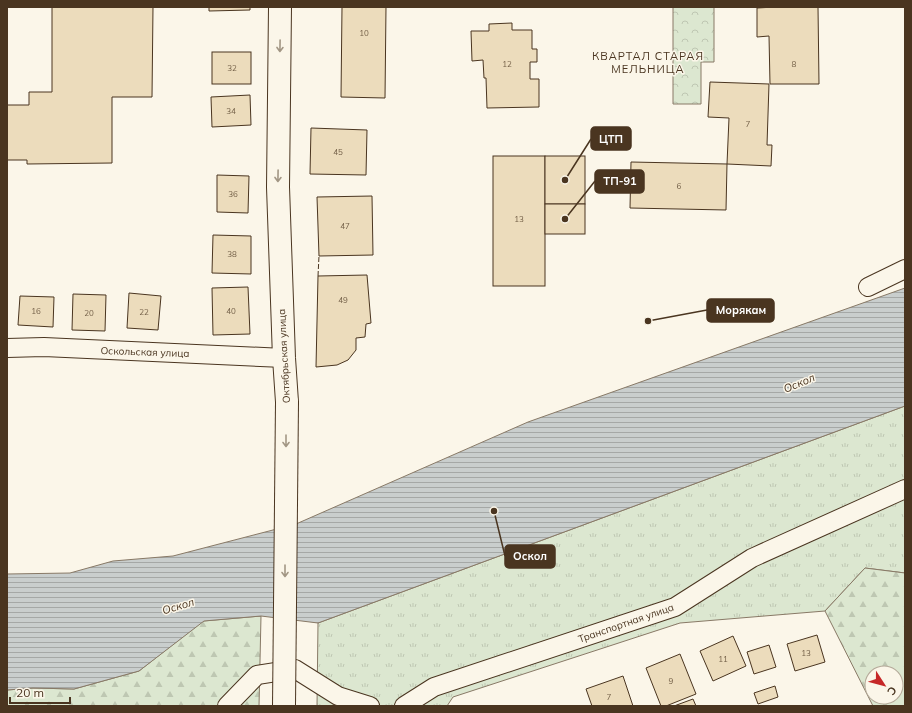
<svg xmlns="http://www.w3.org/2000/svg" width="912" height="713" viewBox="0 0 912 713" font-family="Mulish,sans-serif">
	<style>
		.grass { fill: url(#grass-tufts); stroke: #887966 }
		.forest { fill: url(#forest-firs); stroke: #887966; fill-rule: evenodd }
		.park { fill: url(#park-crowns); stroke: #887966 }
		.water { fill: url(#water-rules); stroke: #887966 }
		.building { fill: #ecdcbc; stroke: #4a3520 }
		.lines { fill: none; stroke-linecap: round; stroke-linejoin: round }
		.street-casing { stroke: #4a3520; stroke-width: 20 }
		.primary-casing { stroke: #4a3520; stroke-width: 24 }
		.street { stroke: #fbf6e9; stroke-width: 18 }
		.primary { stroke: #fbf6e9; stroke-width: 22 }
		.primary-bridge-casing { stroke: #4a3520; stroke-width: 24; stroke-linecap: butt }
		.primary-bridge { stroke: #fbf6e9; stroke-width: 22 }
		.fence { stroke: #4a3520; stroke-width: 1; stroke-dasharray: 5 2; stroke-linecap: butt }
		.oneway { stroke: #a29684 }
		.labels { text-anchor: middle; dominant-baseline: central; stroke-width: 3; stroke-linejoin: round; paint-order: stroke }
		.number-label { font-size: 8px; fill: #725f47 }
		.street-label { font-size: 10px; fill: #4a3520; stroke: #fbf6e9 }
		.neighbourhood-label { font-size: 11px; letter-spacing: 1px; fill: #4a3520; stroke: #fbf6e9 }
		.water-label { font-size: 11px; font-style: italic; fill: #4a3520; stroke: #fbf6e9 }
		.leader { fill: none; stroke: #4a3520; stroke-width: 1.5 }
		.callout-dot { fill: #4a3520; stroke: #fbf6e9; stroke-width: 1.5 }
		.callout { fill: #4a3520; stroke: #4a3520; stroke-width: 1.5 }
		.callout-label { font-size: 11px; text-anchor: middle; font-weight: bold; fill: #fff }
	</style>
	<defs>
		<pattern id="grass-tufts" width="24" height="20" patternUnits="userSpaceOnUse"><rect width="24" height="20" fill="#dce7d0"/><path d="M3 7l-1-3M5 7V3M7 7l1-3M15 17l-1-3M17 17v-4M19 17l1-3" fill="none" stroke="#bec7b2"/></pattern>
		<pattern id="forest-firs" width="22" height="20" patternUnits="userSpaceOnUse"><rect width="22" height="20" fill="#dce7d0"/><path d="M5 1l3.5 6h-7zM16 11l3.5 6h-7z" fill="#bec7b2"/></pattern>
		<pattern id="park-crowns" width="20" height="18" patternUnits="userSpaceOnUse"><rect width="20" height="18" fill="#dce7d0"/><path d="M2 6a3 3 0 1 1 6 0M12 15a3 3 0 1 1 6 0" fill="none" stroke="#bec7b2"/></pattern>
		<pattern id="water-rules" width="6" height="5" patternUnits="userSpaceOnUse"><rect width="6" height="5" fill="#c9cecd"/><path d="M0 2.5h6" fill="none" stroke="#a5a8a6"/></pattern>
	</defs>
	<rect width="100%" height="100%" fill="#fbf6e9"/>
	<!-- grass -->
	<path class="grass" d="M905,406v167l-40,-5 -40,43 -145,12 -227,74 -6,9h-130l1,-83z"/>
	<!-- forest -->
	<g class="forest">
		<path d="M865,568l40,5v133h-32l-48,-95zM872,673h24v24h-24z"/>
		<path d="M261,616l-2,90h-252v-16l26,-2 41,1 65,-18 64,-50z"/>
	</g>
	<!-- park -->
	<path class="park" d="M673,7h41v55h-13v42h-28z"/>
	<!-- water -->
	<path class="water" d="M905,288v118l-587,217 -57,-7 -57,5 -65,50 -65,18 -41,-1 -26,2v-116l63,-1 43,-12 60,-5 123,-32 232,-102z"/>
	<!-- building -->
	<g class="building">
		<path d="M52,7h101l-1,90h-40v66l-85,1v-4h-20v-55h22v-13h23z"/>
		<path d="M209,7h41v3l-41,1z"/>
		<path d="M342,7h44l-1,91 -44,-1z"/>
		<path d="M775,7h43l1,77h-49l-1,-48 -12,1v-29z"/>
		<path d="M512,23v7h20v19h5v13h-7v17h9v28l-52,1 -1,-30h-2l-1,-18 -11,1 -1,-30h18v-7z"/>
		<rect x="212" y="52" width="39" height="32"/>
		<path d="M710,82l59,2 -2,61h5l-1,21 -44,-2 2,-46 -21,-1z"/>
		<path d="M250,95l1,30 -39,2 -1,-30z"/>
		<path d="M311,128l56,2 -1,45 -56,-1z"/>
		<rect x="493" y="156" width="52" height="130"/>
		<rect x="545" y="156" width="40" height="48"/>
		<path d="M631,162l96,2 -1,46 -96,-2z"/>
		<path d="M217,175l32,1 -1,37 -31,-1z"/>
		<path d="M372,196l1,59 -54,1 -2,-59z"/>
		<rect x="545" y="204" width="40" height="30"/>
		<path d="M213,235l38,1v38l-39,-1z"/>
		<path d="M367,275l4,48 -5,1 -1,13 -9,1v12l-8,10 -11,5 -21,2 2,-91z"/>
		<path d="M248,287l2,47 -37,1 -1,-47z"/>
		<path d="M129,293l32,3 -3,34 -31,-2z"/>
		<path d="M73,294l33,1 -1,36 -33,-1z"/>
		<path d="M20,296l34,1 -1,30 -35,-2z"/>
		<path d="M817,635l8,27 -30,9 -8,-27z"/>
		<path d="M733,636l13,30 -33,15 -13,-30z"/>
		<path d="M769,645l7,22 -22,7 -7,-22z"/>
		<path d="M680,654l16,40 -30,12h-5l-15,-38z"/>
		<path d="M623,676l10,30h-41l-6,-17z"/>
		<path d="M775,686l3,11 -20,7 -4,-11z"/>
		<path d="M693,699l3,7h-22z"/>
	</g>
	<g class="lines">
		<!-- street casing -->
		<g class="street-casing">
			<g id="street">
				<path d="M868,287l37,-18"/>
				<path d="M7,348l37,-1 240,11"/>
				<path d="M227,706l30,-31 38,-6 43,27 32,10"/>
				<path d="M404,706l30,-19 241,-80 77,-49 153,-69"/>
			</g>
		</g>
		<!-- primary casing -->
		<g class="primary-casing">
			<path id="primary" d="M280,7l-2,180 6,171 3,44"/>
		</g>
		<!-- street -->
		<use href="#street" class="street"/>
		<!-- primary -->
		<use href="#primary" class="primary"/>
		<!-- primary-bridge casing -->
		<g class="primary-bridge-casing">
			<path id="primary-bridge" d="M284,706l3,-304"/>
		</g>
		<!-- primary-bridge -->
		<use href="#primary-bridge" class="primary-bridge"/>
		<!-- fence -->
		<path class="fence" d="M318,276l1,-20"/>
	</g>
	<!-- one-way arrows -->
	<defs><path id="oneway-shaft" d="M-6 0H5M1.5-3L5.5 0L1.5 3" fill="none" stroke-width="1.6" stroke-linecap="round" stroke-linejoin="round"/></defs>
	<g class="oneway">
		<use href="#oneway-shaft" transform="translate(280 46) rotate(91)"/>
		<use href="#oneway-shaft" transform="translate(278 176) rotate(91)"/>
		<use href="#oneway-shaft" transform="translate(286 441) rotate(90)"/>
		<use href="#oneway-shaft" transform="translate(285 571) rotate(90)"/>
	</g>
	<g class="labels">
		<!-- number labels -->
		<g class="number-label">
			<text x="364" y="33">10</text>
			<text x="507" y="64">12</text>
			<text x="794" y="64">8</text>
			<text x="232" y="68">32</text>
			<text x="231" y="111">34</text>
			<text x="748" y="124">7</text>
			<text x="338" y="152">45</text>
			<text x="679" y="186">6</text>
			<text x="233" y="194">36</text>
			<text x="519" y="219">13</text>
			<text x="345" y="226">47</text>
			<text x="232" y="254">38</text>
			<text x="343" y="300">49</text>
			<text x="36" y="311">16</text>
			<text x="231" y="311">40</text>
			<text x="144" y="312">22</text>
			<text x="89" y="313">20</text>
			<text x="806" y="653">13</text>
			<text x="723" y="659">11</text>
			<text x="671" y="681">9</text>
			<text x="609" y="697">7</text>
		</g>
		<!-- street labels -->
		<g class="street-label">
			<text transform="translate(145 352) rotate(2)">Оскольская улица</text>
			<text transform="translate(284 356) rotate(-93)">Октябрьская улица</text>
			<text transform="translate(626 623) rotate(-19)">Транспортная улица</text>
		</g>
		<!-- neighbourhood labels -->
		<g class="neighbourhood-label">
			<text x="648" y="56">КВАРТАЛ СТАРАЯ<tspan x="648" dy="13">МЕЛЬНИЦА</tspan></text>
		</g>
		<!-- water labels -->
		<g class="water-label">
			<text transform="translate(799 383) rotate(-23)">Оскол</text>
			<text transform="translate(178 606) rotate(-17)">Оскол</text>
		</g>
	</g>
	<!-- callouts -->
	<path class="leader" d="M565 180L591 139M565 219L595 181M648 321L707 310M494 511L505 556"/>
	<g class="callout-dot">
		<circle cx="565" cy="180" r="4"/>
		<circle cx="565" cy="219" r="4"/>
		<circle cx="648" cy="321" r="4"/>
		<circle cx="494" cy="511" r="4"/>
	</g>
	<g class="callout">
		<rect x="591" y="127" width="40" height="23" rx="4"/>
		<rect x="595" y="170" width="49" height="23" rx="4"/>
		<rect x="707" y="299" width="67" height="23" rx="4"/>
		<rect x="505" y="545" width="50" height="23" rx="4"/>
	</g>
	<g class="callout-label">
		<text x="611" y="143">ЦТП</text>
		<text x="620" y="185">ТП-91</text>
		<text x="741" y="314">Морякам</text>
		<text x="530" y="560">Оскол</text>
	</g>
	<!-- border -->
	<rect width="912" height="713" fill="none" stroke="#4a3520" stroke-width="16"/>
	<!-- north arrow -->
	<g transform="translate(884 685) rotate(126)"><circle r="19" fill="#fbf6e9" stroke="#b4a999"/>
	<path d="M0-3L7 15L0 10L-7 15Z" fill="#c62828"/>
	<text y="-6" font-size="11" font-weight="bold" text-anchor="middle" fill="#4a3520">С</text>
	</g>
	<!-- scale -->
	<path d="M10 697v6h60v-6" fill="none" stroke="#4a3520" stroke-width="2"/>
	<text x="16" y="697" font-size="12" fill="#4a3520" stroke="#fbf6e9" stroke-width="3" paint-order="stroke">20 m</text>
</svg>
